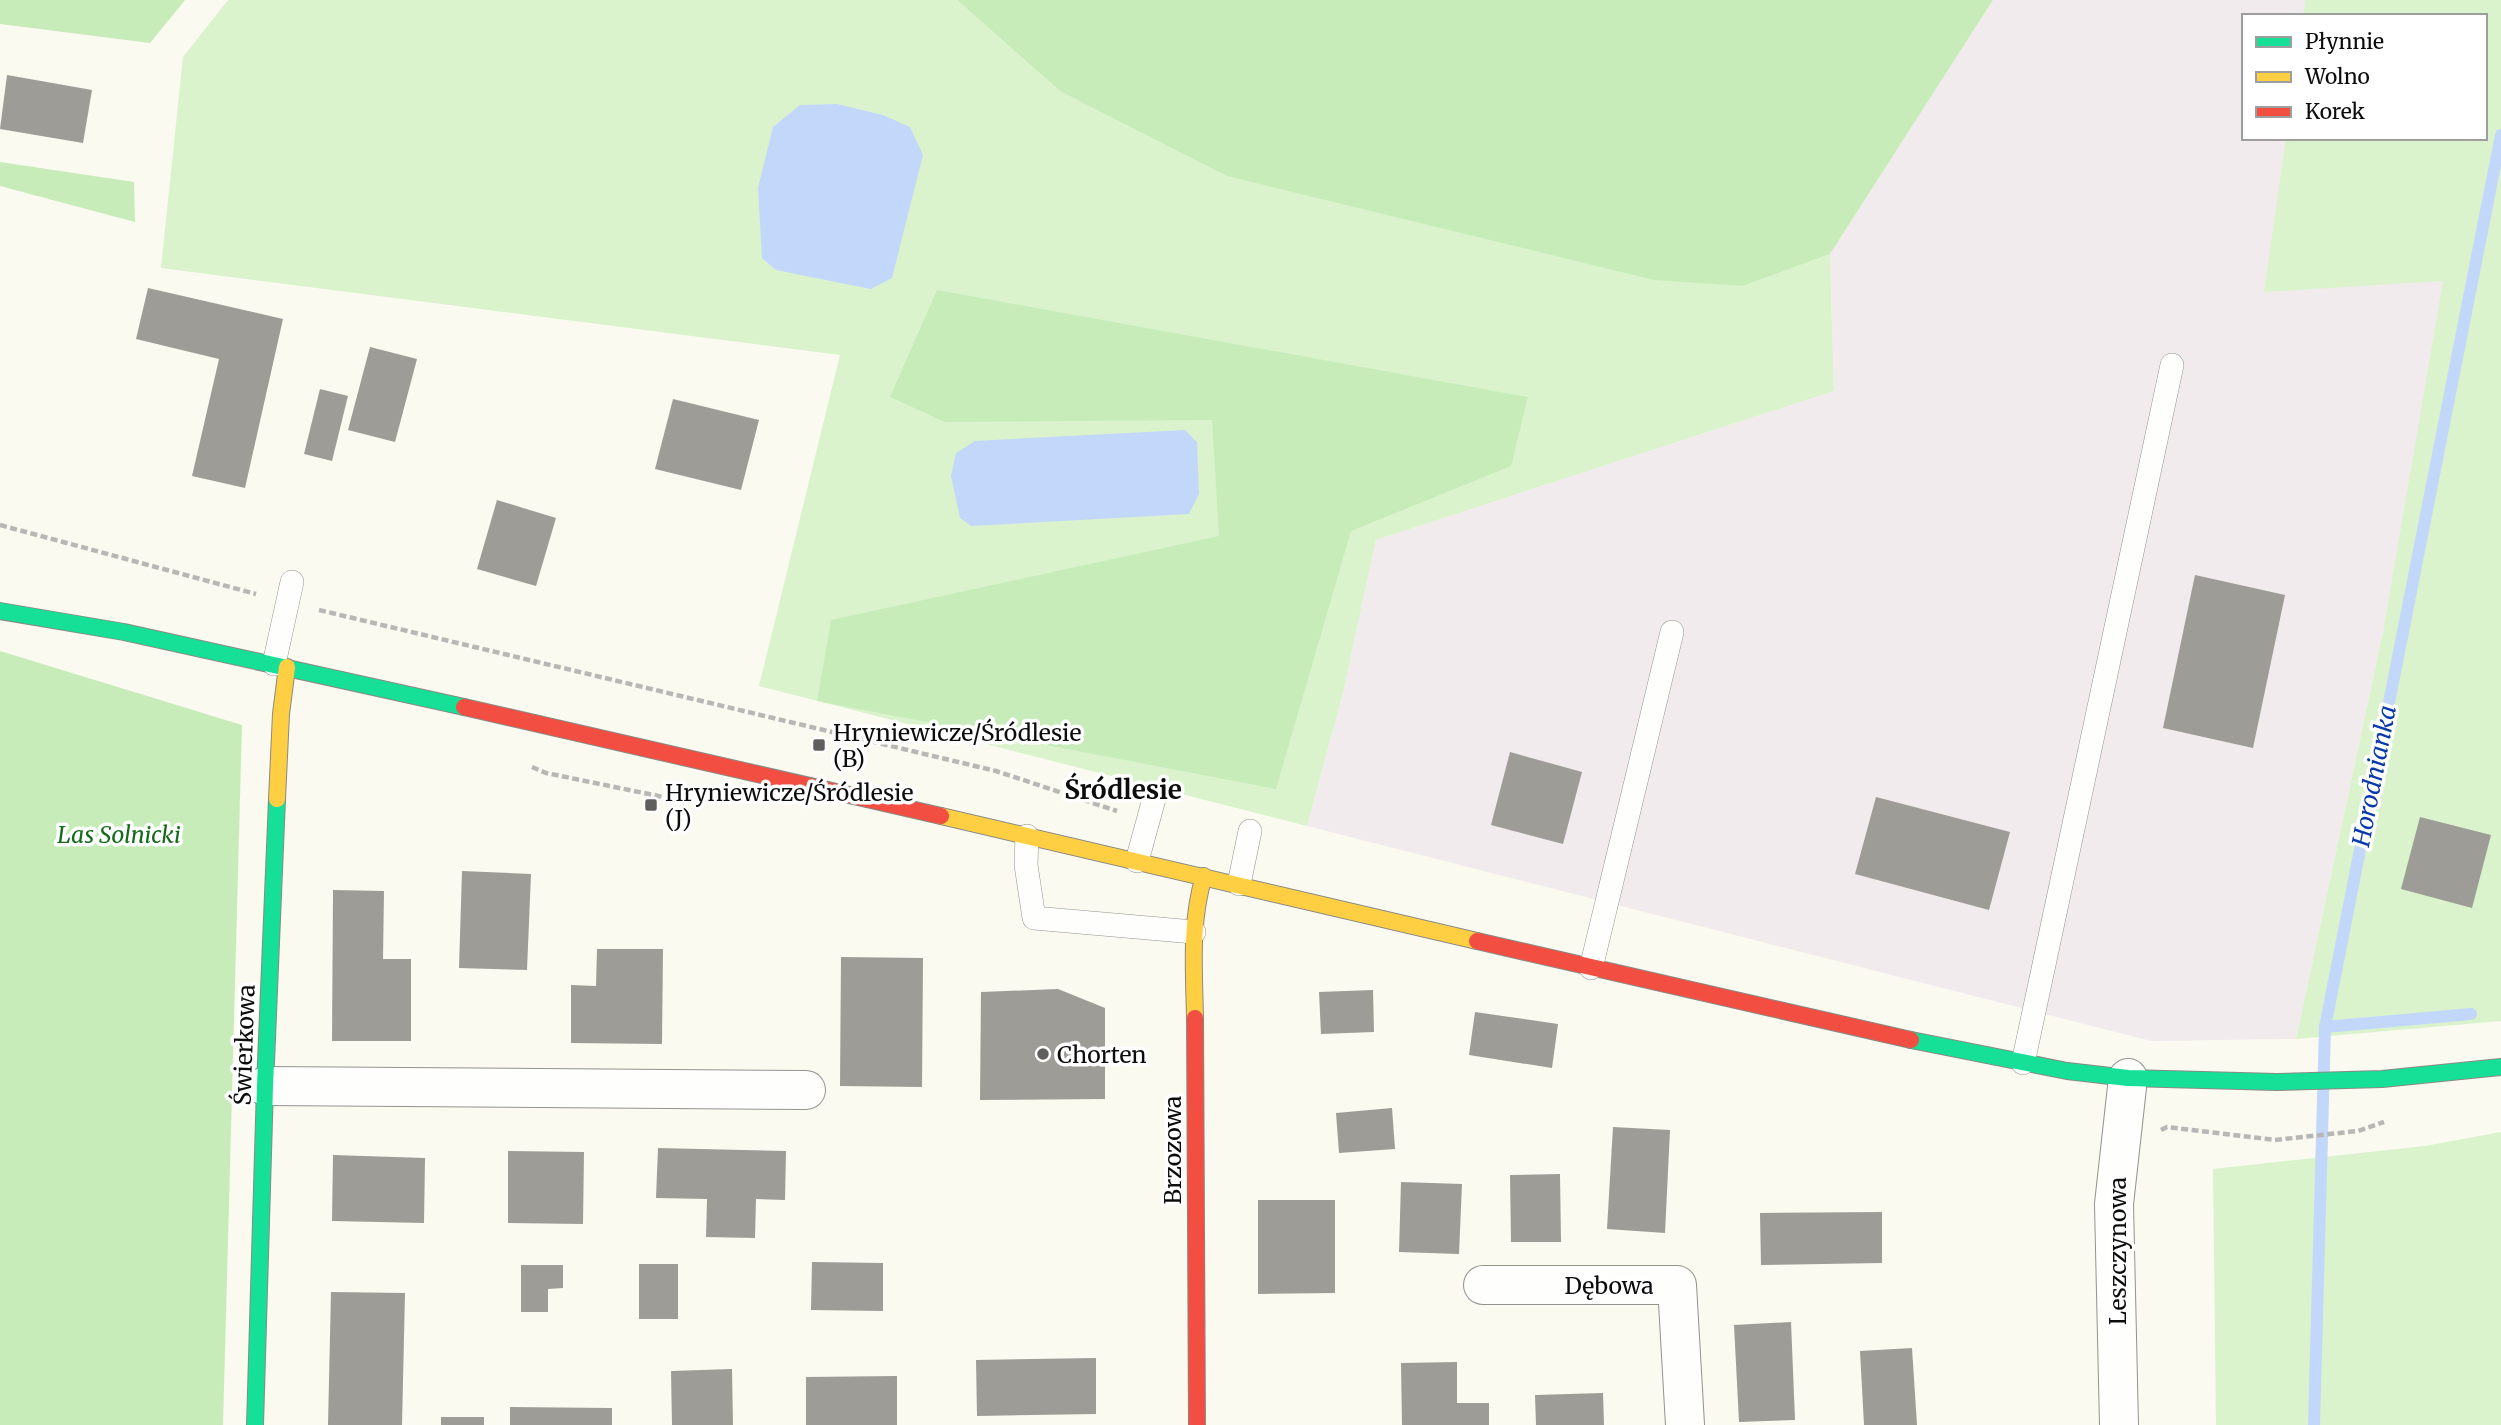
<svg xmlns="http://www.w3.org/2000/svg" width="2501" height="1425" viewBox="0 0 2501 1425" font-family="Merriweather,serif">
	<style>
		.industrial { fill: #f2ebed }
		.green { fill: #daf3cd }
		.forest { fill: #c7ecba }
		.water { fill: #c2d7f9 }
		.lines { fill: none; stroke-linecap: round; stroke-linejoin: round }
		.stream { stroke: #c2d7f9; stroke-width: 12 }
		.building { fill: #9d9c96 }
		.lane-casing { stroke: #93938f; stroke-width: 24 }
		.street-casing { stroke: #93938f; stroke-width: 40 }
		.fast-casing { stroke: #8a8a85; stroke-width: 18 }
		.slow-casing { stroke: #8a8a85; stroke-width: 18 }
		.jam-casing { stroke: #8a8a85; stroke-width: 18 }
		.path { stroke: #b7b7b5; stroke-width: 4.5; stroke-dasharray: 7 3.5; stroke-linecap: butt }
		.lane { stroke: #fefefd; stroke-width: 23 }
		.street { stroke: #fefefd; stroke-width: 38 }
		.fast { stroke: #16e098; stroke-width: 16 }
		.slow { stroke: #ffcf43; stroke-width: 16 }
		.jam { stroke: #f24e42; stroke-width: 16 }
		.poi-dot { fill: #5f5f5c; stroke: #fff; stroke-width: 2.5 }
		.labels { text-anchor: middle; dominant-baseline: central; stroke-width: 7; stroke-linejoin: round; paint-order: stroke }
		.poi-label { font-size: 23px; fill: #0c0c0c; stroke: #fff; text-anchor: start }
		.park-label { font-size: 23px; font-style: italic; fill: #166a1b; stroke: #fff }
		.street-label { font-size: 23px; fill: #0c0c0c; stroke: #fff }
		.water-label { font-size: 24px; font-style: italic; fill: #0939aa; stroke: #fff }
		.quarter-label { font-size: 26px; font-weight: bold; fill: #0c0c0c; stroke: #fff }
	</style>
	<rect width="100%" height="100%" fill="#fafaf0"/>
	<!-- industrial -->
	<path class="industrial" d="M1993,0h313l-3,16h-59v122h42l158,142 -61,352 -87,407 -145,2 -844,-215 36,-133 33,-153 458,-149 -4,-137z"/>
	<!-- green -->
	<g class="green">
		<path d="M228,0h729l103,91 683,195 87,-32 4,137 -458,149 -33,153 -36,133 -548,-140 81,-331 -679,-87 22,-211z"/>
		<path d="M2305,0h196v1021l-205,18 87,-407 60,-351 -179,11 22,-154h199v-122h-182z"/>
		<path d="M2501,1132v293h-285l-3,-256 212,-23z"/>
	</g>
	<!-- forest -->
	<g class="forest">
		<path d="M0,0h185l-35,43 -150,-19z"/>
		<path d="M957,0h1036l-163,254 -87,32 -89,-6 -427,-104 -167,-85z"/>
		<path d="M0,162l134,20 1,40 -135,-36z"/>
		<path d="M937,290l591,107 -17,69 -160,65 -75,258 -459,-88 14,-81 388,-84 -7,-116 -267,2 -55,-25z"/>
		<path d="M0,651l242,74 -19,700h-223z"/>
	</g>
	<!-- water -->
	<g class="water">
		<path d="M837,104l46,11 27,12 13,28 -31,123 -21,11 -95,-19 -14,-12 -4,-70 15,-61 27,-22z"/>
		<path d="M1185,430l12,12 2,52 -10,20 -218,12 -11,-8 -9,-42 5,-23 19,-12z"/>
	</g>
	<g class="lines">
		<!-- stream -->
		<g class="stream">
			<path d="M2325,1027l146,-13"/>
			<path d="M2314,1425l11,-398 176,-892"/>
		</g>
	</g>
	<!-- building -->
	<g class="building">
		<path d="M7,75l85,15 -9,53 -83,-14z"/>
		<path d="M148,288l135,31 -38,169 -53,-12 27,-117 -83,-20z"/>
		<path d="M370,347l47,12 -22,83 -47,-12z"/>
		<path d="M320,389l28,7 -16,65 -28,-7z"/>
		<path d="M673,399l86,21 -18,70 -86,-21z"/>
		<path d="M497,500l59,18 -20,68 -59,-17z"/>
		<path d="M2195,575l90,20 -32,153 -90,-20z"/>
		<path d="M1510,752l72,20 -19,72 -72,-19z"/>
		<path d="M1876,797l134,35 -21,78 -134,-36z"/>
		<path d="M2420,817l71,18 -19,73 -71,-19z"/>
		<path d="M462,871l69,3 -4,96 -68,-2z"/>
		<path d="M333,890l51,1 -1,68h28v82h-79z"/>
		<path d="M597,949h66l-1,95 -91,-1v-58l25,1z"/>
		<path d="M841,957l82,1 -1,129 -82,-1z"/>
		<path d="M1058,989l47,19v91l-125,1 1,-108z"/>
		<path d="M1373,990l1,42 -53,2 -2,-42z"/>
		<path d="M1475,1012l83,12 -6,44 -83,-13z"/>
		<path d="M1392,1108l3,41 -56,4 -3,-40z"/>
		<path d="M1613,1127l57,3 -5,103 -58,-4z"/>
		<path d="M658,1148l128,3 -1,49 -29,-1 -1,39 -49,-1 1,-38 -51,-1z"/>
		<path d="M508,1151l76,1 -1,72 -75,-1z"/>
		<path d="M333,1155l92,3 -1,65 -92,-2z"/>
		<path d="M1560,1174l1,68h-50l-1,-67z"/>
		<path d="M1401,1182l61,2 -3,70 -60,-2z"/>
		<path d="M1258,1200h77v93l-77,1z"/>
		<path d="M1882,1212v51l-121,2 -1,-52z"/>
		<path d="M812,1262l71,1v48l-72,-1z"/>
		<rect x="639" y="1264" width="39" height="55"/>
		<path d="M521,1265h42v23l-15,1v23h-27z"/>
		<path d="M331,1292l74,1 -3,132h-74z"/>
		<path d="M1791,1322l4,98 -56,2 -5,-97z"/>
		<path d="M1912,1348l5,77h-53l-4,-74z"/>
		<path d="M1096,1358v56l-119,2 -1,-56z"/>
		<path d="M1457,1362v41h32v22h-87l-1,-62z"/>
		<path d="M732,1369l1,56h-61l-1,-54z"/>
		<path d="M897,1376v49h-91v-48z"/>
		<path d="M1603,1393l1,32h-68l-1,-30z"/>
		<path d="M510,1407l102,1v17h-102z"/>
		<rect x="441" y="1417" width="43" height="8"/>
	</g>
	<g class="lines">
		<!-- lane casing -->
		<g class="lane-casing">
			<g id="lane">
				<path d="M274,664l18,-82"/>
				<path d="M1027,836l-1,29 8,53 160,14"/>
				<path d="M1137,861l17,-62"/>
				<path d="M1239,884l11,-53"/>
				<path d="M1591,968l81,-336"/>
				<path d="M2023,1063l149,-698"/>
			</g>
		</g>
		<!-- street casing -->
		<g class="street-casing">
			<g id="street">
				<path d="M265,1086l541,4"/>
				<path d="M1483,1285h194l8,140"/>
				<path d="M2119,1425l-5,-221 14,-126"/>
			</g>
		</g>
		<!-- fast casing -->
		<g class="fast-casing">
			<g id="fast">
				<path d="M0,611l124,21 340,75"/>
				<path d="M1911,1040l156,31 61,7 149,4 105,-3 119,-12"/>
				<path d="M255,1425l10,-339 12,-287"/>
			</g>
		</g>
		<!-- slow casing -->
		<g class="slow-casing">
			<g id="slow">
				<path d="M277,799l4,-85 6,-47"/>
				<path d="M941,816l536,125"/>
				<path d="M1195,1018c-1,-48 -5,-96 9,-142"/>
			</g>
		</g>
		<!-- jam casing -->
		<g class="jam-casing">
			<g id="jam">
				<path d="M464,707l477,109"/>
				<path d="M1477,941l434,99"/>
				<path d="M1195,1018l2,407"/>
			</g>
		</g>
		<!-- path -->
		<g class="path">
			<path d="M0,525l256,69"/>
			<path d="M319,610l677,161 121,40"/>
			<path d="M532,767l14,6 137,28"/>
			<path d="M2161,1130l6,-3 108,13 83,-9 26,-9"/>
		</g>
		<!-- lane -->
		<use href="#lane" class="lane"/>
		<!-- street -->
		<use href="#street" class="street"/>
		<!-- fast -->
		<use href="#fast" class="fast"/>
		<!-- slow -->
		<use href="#slow" class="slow"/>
		<!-- jam -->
		<use href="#jam" class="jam"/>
	</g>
	<!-- markers -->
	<g class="poi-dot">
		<rect x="812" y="738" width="14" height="14" rx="3.5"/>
		<rect x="644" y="798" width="14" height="14" rx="3.5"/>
		<circle cx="1043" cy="1054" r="7"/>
	</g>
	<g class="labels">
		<!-- poi labels -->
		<g class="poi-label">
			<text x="833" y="732">Hryniewicze/Śródlesie<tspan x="833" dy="26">(B)</tspan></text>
			<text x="665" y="792">Hryniewicze/Śródlesie<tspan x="665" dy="26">(J)</tspan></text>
			<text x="1057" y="1054">Chorten</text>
		</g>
		<!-- park labels -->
		<g class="park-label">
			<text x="119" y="834">Las Solnicki</text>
		</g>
		<!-- street labels -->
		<g class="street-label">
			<text transform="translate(244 1045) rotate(-88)">Świerkowa</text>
			<text transform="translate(1172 1150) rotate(-90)">Brzozowa</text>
			<text transform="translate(2117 1251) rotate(-90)">Leszczynowa</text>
			<text x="1609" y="1285">Dębowa</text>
		</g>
		<!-- water labels -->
		<g class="water-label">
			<text transform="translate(2374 776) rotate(-79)">Horodnianka</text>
		</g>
		<!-- quarter labels -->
		<g class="quarter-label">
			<text x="1123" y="789">Śródlesie</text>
		</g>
	</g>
	<!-- legend -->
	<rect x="2242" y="14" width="245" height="126" fill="#ffffff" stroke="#9e9e9e" stroke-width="2"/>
	<rect x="2256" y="37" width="35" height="10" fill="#16e098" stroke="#9e9e9e" stroke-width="2"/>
	<text x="2305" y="49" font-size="21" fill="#0c0c0c">Płynnie</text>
	<rect x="2256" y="72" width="35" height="10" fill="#ffcf43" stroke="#9e9e9e" stroke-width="2"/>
	<text x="2305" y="84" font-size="21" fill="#0c0c0c">Wolno</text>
	<rect x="2256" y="107" width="35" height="10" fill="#f24e42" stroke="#9e9e9e" stroke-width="2"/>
	<text x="2305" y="119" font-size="21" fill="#0c0c0c">Korek</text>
</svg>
